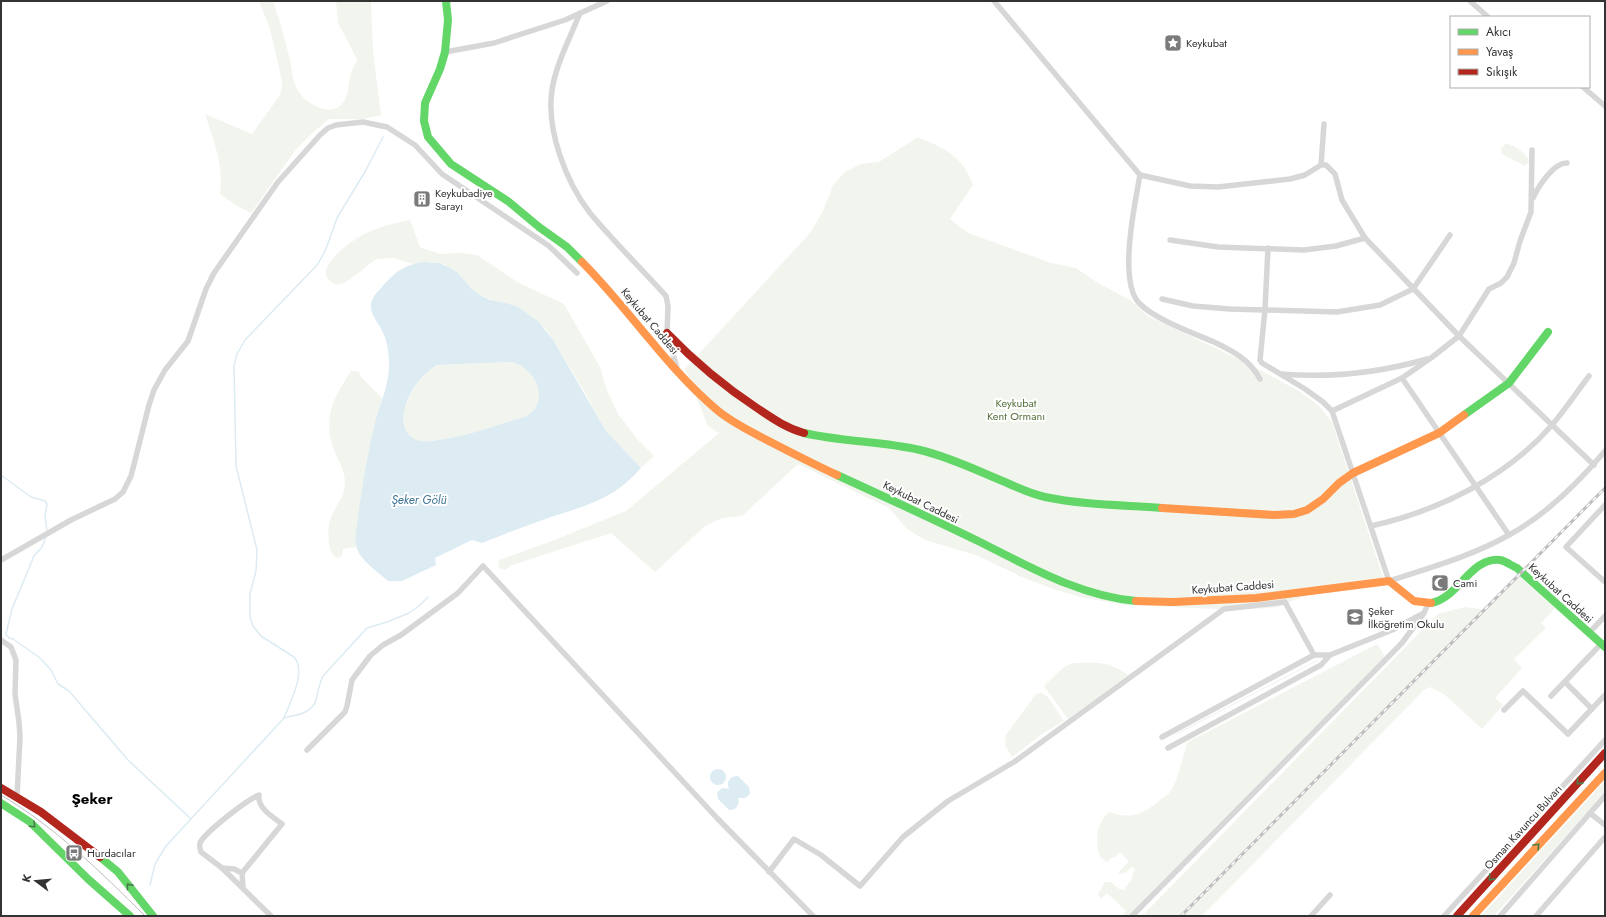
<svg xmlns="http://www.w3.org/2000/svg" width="1606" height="917" viewBox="0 0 1606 917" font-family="Jost,sans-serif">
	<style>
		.green { fill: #f1f5ed }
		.water { fill: #ddebf3; fill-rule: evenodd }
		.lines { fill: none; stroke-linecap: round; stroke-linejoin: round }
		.stream { stroke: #ddebf3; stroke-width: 1.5 }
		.street { stroke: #d7d7d7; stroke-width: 5.5 }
		.fast { stroke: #63d668; stroke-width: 8 }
		.slow { stroke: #ff974d; stroke-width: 8 }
		.jam { stroke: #b3261e; stroke-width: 8 }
		.tram { stroke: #bebebe; stroke-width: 1 }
		.rail-casing { stroke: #bebebe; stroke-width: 3 }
		.rail { stroke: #fff; stroke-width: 1.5; stroke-dasharray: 4.5; stroke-linecap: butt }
		.oneway { stroke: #497c4b }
		.labels { text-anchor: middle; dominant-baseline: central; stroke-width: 4; stroke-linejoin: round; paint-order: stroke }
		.poi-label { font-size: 11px; fill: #333; stroke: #fff; text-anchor: start }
		.street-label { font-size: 11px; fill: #333; stroke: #fff }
		.park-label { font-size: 11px; fill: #56703f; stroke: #fff }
		.water-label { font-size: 12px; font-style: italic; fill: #3f7597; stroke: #fff }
		.district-label { font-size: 15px; font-weight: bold; fill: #000; stroke: #fff }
	</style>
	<rect width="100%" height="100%" fill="#fff"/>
	<!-- green -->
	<g class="green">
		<path d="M259,1h14c7,20 12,39 17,59 2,9 2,19 6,27 6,14 30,30 44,19 13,-11 5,-33 18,-45l-20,-38 -2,-22h35l2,51 8,63 -18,4h-34l-19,16 -16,17 -43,61 -14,-7 -17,-12c4,-28 -6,-53 -15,-80l47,20 28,-39 2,-7v-7l-12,-52z"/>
		<path d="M918,137c27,12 44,18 55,48l-23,34 18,14 83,30 25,5 22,15 32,17 18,16 99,47 52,28 20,15 13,16 51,155 -2,8 -78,11 -25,11 -52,4 -10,-2 -90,-4 -41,-7 -32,-9 -31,-12 -46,-22 -51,-15 -18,-11 -18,-21 -91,-44 -56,52 -20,2 -17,8 -50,46 -44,-39 -99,32 -7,5 -6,-2 -1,-4 1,-4 53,-19 74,-30 93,-78 -11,-7 -23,-57 125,-136 13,-22 10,-26 12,-13 16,-8 18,-2z"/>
		<path d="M1505,144c8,-1 23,10 24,18l-4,4 -23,-12 -1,-5z"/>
		<path d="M410,220l10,27 20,7 22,-1 15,2 42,28 45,21 36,63 6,21 12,26 20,26 16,16 -13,12 -35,-37 -23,-42 -38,-61 -39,-25 -11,-2 -15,-6 -8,-6 -14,-16 -14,-9 -15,-2 -16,2 -19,-6 -18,1c-8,6 -26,22 -35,25 -4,1 -8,0 -11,-3 -14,-12 11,-31 20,-38 17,-13 39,-19 60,-23z"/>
		<path d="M511,362c24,5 40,38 16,54 -30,9 -59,20 -90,24 -4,1 -10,2 -15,1 -15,-1 -21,-16 -18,-29 5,-20 16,-36 33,-47z"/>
		<path d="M351,371h3l5,1 2,5 21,21 -15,61 -6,38 -5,50 -13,2 -1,7 -5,2c-11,-5 -10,-34 -5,-43 4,-9 10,-15 12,-25 3,-18 -3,-23 -9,-38 -5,-11 -7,-24 -5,-36 2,-17 12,-30 21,-45z"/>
		<path d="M1519,576l36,32 -14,15 5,5 -32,31 8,9 -27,30 8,7 -21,24 -38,-35 -14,-7 -6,3 -222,226h-60l296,-302 27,-7 21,3z"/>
		<path d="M1377,644l8,12 -256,260h-7l4,-5 -19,-18 -6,6 -3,-5 7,-12h6l8,7 5,1 7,-10 4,-11 -4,-2c-4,5 -7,8 -13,6l11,-12 -9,-9 -6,6 -2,-1 -5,5 -7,-5c-5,-15 -4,-34 9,-45 21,8 35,2 51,-12 3,-2 7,-5 10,-8 10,-14 11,-34 18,-50z"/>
		<path d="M1317,660v1l-141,74 -1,-1z"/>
		<path d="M1072,663c23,0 36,-3 56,12l-60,44 -24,-33 19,-18z"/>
		<path d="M1041,693l7,4 16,24 -19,11 -33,25 -7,-12 1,-10 30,-41z"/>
		<path d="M1605,781v11l-111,124h-13z"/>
	</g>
	<!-- water -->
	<g class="water">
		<path d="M424,262l15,1 10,4 9,6 14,16 8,6 10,5 16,3 12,4 21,15 14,18 53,91 35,37c-28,32 -54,37 -93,50 -22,8 -44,16 -66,25l-10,-3 -37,18 1,7 -34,16h-14c-9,-8 -26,-20 -30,-30 -5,-10 -1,-23 0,-33 4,-34 10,-67 18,-99 5,-18 13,-35 13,-53 0,-11 -1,-23 -6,-33 -4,-11 -16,-21 -11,-33 2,-5 6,-9 9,-12 14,-16 22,-23 43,-26zM511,362c24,5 40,38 16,54 -30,9 -59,20 -89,24 -5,1 -11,2 -16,1 -15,-1 -21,-16 -18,-29 4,-20 16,-36 33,-47z"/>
		<circle cx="718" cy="777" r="8"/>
		<path d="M738,776l11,11 1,7 -5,4h-7c2,6 -1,12 -9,12l-11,-11 -1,-6 5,-5 7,1c-3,-7 1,-13 9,-13z"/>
	</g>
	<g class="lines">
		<!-- stream -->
		<g class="stream">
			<path d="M1,475l30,22 14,4 2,3 -2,12 2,16"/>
			<path d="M46,537l-4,10 -8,9 -22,53 -6,25 3,4 4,1 27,19 11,12 7,14 11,7 59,69 63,59"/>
			<path d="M284,718c6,-16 23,-46 10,-61l-33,-21 -8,-10 -3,-9v-23l6,-23 1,-21 -21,-84 -2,-100 3,-12 8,-14 73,-76 8,-15 11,-31 29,-48 17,-33"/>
			<path d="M150,885l5,-21 11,-18 118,-128c11,-3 28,-4 32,-18 2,-8 3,-16 7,-24l44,-48 20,-6 22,-9 10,-7 9,-9"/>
		</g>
		<!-- street -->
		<g class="street">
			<path d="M994,1l146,174c-5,28 -22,106 -1,128 15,16 54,30 75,39 19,9 36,18 46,37"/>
			<path d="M1470,1l18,16"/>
			<path d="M580,13c-10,25 -24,51 -28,77 -6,40 14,92 38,123 24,29 51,55 76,83l2,10 -1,27 10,35"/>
			<path d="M445,52l49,-9 71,-23 42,-19"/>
			<path d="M1583,87l22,19"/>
			<path d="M1321,165l3,-41"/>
			<path d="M1140,175l50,11 28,1 72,-8 15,-4 16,-10h5l9,9 7,26 23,38 94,98 135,129"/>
			<path d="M1533,198c5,-11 21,-36 34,-35"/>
			<path d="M1170,240l48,7 86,3 32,-4 29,-8"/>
			<path d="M1268,248l-3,61 -5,51 2,3 43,26 18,13 9,9 57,170c40,-13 83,-25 120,-46 35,-19 70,-53 96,-84"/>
			<path d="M1162,299l31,7 37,3 107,3 43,-7 33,-16 37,-54"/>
			<path d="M1281,374c50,4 98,-1 146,-15"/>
			<path d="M1402,378l107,157"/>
			<path d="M1332,411l70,-33 29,-20 28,-22 30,-47 12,-6 6,-6 7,-14 6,-22 11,-29 1,-62"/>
			<path d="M1605,505l-39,42 39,35"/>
			<path d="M1371,526c67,-15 135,-48 181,-101 13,-15 24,-32 37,-49"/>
			<path d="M1,560l70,-40 44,-21 8,-7 8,-16 18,-71 5,-15 11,-20 23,-29 18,-52 8,-16 64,-91 42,-47 8,-7 8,-3 27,-3 24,5 28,18 27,29 107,72 28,27"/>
			<path d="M1589,633l16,-17"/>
			<path d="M1,640l10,7 5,13 -1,34 4,28 1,15 -3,60"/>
			<path d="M1565,682l27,27"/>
			<path d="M1551,696l50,-52"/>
			<path d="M1504,710l19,-19 45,43 37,-39"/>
			<path d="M1162,737l152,-82h16l62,-25 30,-16"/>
			<path d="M1168,748l153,-83 9,-10"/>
			<path d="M307,750l38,-38 2,-6 5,-26 18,-24 13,-11 18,-10 57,-42 25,-27 234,252 96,98"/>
			<path d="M1590,813l15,12"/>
			<path d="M222,868l12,1 8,4"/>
			<path d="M769,872l25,-33 27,16 39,31 43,-49 45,-36 66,-39 210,-153 61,-7 29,53"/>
			<path d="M243,888l-1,-15 40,-49c-9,-7 -25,-16 -23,-29 -12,5 -54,37 -59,48 -1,3 0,6 1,9l21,16 49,48"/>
			<path d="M1132,916l270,-273 22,-30 4,-9"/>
			<path d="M1311,916l19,-21"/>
			<path d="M1444,916l161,-176"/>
			<path d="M1500,916l105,-120"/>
			<path d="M1536,916l69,-79"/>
		</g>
		<!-- fast -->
		<g class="fast">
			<path d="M446,1l2,19 -3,32 -5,17 -15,34 -1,18 4,16 23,27 58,38 30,25 28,20 15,15"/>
			<path d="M1464,415l45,-32 39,-51"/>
			<path d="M804,433c38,9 78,8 116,17 30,7 58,21 85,32 13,6 26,12 40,15 38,8 78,8 117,11"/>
			<path d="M837,475c48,22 96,44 143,67 50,25 100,54 156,59"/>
			<path d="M1431,603c28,-5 39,-46 69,-43 6,1 12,6 17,8l88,79"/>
			<path d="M1,803l29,19 58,57 42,37"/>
			<path d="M100,857l18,15 35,44"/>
		</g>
		<!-- slow -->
		<g class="slow">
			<path d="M582,262c47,47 84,105 135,148 13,11 29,19 44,27 25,13 50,26 76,38"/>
			<path d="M1162,508l112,7 20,-1 13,-4 16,-11 16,-16 14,-10 86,-40 25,-18"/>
			<path d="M1136,601l37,1 83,-4 133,-17 25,20 17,2"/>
			<path d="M1473,916l132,-143"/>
		</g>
		<!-- jam -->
		<g class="jam">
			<path d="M667,333c29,30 55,52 90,75 15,10 29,20 47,25"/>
			<path d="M1,788l40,24 59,45"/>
			<path d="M1457,916l148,-163"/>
		</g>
		<!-- tram -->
		<path class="tram" d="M1,795c54,32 100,77 144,121"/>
		<!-- rail casing -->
		<g class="rail-casing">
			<path id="rail" d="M1181,916l424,-428"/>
		</g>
		<!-- rail -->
		<use href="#rail" class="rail"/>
	</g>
	<!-- one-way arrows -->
	<defs><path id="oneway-chevron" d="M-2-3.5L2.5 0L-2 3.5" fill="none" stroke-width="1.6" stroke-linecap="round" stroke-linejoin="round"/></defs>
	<g class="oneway">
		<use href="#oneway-chevron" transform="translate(1579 782) rotate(132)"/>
		<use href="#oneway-chevron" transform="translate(33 825) rotate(43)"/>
		<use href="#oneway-chevron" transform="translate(1537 846) rotate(-47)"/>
		<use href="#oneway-chevron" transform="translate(1491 878) rotate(132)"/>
		<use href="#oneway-chevron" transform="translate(129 886) rotate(-129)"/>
	</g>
	<!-- icons -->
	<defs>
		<g id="sight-square" transform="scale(0.9)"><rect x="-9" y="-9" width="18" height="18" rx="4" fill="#7a7a7a" stroke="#fff"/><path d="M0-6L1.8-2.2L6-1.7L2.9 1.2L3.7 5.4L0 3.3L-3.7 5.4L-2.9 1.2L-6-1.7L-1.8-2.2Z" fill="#fff"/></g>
		<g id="building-square" transform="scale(0.9)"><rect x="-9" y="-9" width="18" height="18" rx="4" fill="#7a7a7a" stroke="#fff"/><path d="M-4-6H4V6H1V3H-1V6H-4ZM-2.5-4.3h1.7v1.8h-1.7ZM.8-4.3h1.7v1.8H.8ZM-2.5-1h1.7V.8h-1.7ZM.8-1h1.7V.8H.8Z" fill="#fff"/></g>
		<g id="mosque-square" transform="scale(0.9)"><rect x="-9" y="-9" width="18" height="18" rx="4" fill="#7a7a7a" stroke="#fff"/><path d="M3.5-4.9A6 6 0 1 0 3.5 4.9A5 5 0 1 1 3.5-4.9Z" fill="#fff"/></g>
		<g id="school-square" transform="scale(0.9)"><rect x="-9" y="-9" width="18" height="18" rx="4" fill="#7a7a7a" stroke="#fff"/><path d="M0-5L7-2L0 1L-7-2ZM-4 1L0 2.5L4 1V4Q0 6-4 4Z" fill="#fff"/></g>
		<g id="bus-square" transform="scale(0.9)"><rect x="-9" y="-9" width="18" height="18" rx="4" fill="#7a7a7a" stroke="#fff"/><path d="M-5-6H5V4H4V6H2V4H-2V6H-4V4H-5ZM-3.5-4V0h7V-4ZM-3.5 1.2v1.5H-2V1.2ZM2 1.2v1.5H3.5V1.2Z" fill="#fff"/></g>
	</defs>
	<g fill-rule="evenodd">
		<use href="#sight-square" x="1173" y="43"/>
		<use href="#building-square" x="422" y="199"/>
		<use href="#mosque-square" x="1440" y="583"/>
		<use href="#school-square" x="1355" y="617"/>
		<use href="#bus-square" x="74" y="853"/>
	</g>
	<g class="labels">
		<!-- poi labels -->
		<g class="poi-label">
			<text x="1186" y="43">Keykubat</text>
			<text x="435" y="193">Keykubadiye<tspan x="435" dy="13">Sarayı</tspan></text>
			<text x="1453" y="583">Cami</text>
			<text x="1368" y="611">Şeker<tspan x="1368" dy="13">İlköğretim Okulu</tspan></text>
			<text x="87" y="853">Hurdacılar</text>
		</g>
		<!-- street labels -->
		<g class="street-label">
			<text transform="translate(650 321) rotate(50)">Keykubat Caddesi</text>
			<text transform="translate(921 502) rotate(26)">Keykubat Caddesi</text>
			<text transform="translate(1233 587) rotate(-4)">Keykubat Caddesi</text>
			<text transform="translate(1561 593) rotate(42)">Keykubat Caddesi</text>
			<text transform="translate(1523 827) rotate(-48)">Osman Kavuncu Bulvarı</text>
		</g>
		<!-- park labels -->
		<g class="park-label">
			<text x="1016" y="403">Keykubat<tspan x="1016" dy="13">Kent Ormanı</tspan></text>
		</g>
		<!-- water labels -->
		<g class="water-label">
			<text x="419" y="500">Şeker Gölü</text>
		</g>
		<!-- district labels -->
		<g class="district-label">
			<text x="92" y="799">Şeker</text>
		</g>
	</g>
	<!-- border -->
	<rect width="1606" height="917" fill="none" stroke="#333333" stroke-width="4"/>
	<!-- legend -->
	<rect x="1450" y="16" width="140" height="72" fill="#ffffff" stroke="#adadad"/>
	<rect x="1458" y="29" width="20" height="6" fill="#63d668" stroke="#adadad"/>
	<text x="1486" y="36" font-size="12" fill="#333333">Akıcı</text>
	<rect x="1458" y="49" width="20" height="6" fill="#ff974d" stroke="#adadad"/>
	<text x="1486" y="56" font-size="12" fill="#333333">Yavaş</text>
	<rect x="1458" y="69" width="20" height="6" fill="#b3261e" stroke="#adadad"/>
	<text x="1486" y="76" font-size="12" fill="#333333">Sıkışık</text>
	<!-- north arrow -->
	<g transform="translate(36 881) rotate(286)" stroke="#ffffff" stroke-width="3" paint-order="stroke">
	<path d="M0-3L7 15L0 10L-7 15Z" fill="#333333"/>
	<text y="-6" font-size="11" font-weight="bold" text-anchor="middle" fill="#333333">K</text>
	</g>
</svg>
